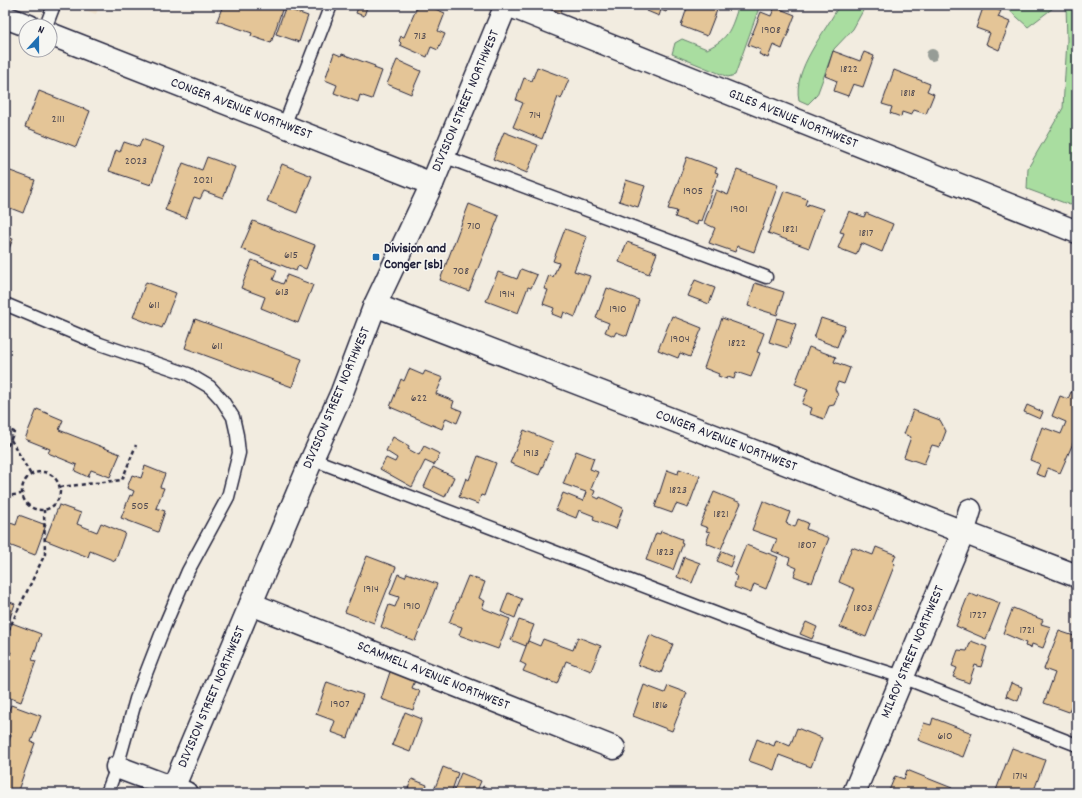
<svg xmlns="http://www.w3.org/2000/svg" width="1082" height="798" viewBox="0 0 1082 798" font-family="Dekko,sans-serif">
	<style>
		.built { fill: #eee0ca }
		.green { fill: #a9dda0; stroke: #66806e }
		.building { fill: #e4c597; stroke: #22223b }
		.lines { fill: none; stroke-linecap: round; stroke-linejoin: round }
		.service-casing { stroke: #22223b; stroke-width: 15 }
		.minor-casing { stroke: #22223b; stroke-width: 25 }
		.tertiary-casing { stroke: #22223b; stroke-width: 25 }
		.path { stroke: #22223b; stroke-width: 2.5; stroke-dasharray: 4 3; stroke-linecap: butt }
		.service { stroke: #f6f6f2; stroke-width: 12 }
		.minor { stroke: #f6f6f2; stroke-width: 22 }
		.tertiary { stroke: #f6f6f2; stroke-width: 22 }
		.tree { fill: #969c96 }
		.poi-dot { fill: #1f6fb2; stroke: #f6f6f2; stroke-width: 1.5 }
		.labels { text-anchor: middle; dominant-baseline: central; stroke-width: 3; stroke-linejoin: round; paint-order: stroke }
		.number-label { font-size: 12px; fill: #524b52 }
		.street-label { font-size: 14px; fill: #22223b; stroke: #f6f6f2 }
		.poi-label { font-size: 14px; font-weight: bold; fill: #22223b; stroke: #f6f6f2; text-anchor: start }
	</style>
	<rect width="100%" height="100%" fill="#f2ece0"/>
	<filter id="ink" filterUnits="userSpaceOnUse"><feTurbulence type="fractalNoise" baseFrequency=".025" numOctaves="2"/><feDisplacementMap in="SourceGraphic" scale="8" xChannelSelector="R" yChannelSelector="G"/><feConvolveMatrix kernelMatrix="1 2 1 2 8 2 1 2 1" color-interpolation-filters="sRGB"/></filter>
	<g filter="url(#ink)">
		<!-- built -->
		<path class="built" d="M71,5h28l-3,9z"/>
		<!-- green -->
		<g class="green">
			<path d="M739,5h21l-25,70 -7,2 -56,-23 3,-11 7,-4 25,10c23,-11 24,-21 32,-44z"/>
			<path d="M839,5h27l-13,24 -19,20 -17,46 -9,9 -9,-4c-7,-31 27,-68 40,-95z"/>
			<path d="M990,5h67l-29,22 -21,-19z"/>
			<path d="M1066,5h11v197l-7,3 -43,-16 1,-21 35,-60 4,-68z"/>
		</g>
		<!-- building -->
		<g class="building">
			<path d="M223,5h54l6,2 -12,36 -20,-7 1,-3 -35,-12z"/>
			<path d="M359,5l8,2 -3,9 -8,-3z"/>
			<path d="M418,5h8l19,8 -7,18 7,3 -7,16 -7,-3 -4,10 -27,-12 1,-2 -2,-2 2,-5 3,1z"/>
			<path d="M535,5h29l-5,11z"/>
			<path d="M646,5h23l-3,7 -5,-2 -2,6 -12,-5 2,-5z"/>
			<path d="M688,5h31l-12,31 -26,-10z"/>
			<path d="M984,5l17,6 -3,6 12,5 -11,28 -13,-6 4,-11 -14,-5z"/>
			<path d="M775,7l20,8 -13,34 -9,-4 -5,13 -9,-4 2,-4 -13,-5 13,-33 10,4z"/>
			<path d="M285,8l23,8 -9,26 -23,-8z"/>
			<path d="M833,51l27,10 4,-9 10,4 -11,31 -10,-3 -5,12 -14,-5 3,-10 -12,-5z"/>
			<path d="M334,53l7,3 1,-2 33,12 -1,2 8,3 -10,28 -12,-4 -2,7 -24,-9 3,-8 -12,-5z"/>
			<path d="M397,60l24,11 -10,23 -24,-10z"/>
			<path d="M537,67l32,12 -8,20 -3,-2 -16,42 -29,-12 10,-24 -7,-3 8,-22 8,3z"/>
			<path d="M894,70l36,14 -3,7 7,3 -8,20 -12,-4 -3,5 -9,-3 -1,5 -11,-4 2,-6 -10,-3z"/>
			<path d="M39,91l51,20 -14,36 -51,-20z"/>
			<path d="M504,132l34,13 -11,28 -34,-14z"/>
			<path d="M142,139l22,8 -13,38 -42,-14 7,-21 4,2 4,-10 15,5z"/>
			<path d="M207,157l28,10 -12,31 -19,-7 -4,8 -6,-2 -8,21 -21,-8 18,-47 19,7z"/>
			<path d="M687,157l30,11 -2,4 3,1 -17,48 -3,-1 -1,5 -22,-8 2,-6 -9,-2z"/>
			<path d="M282,164l30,12 -15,37 -30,-12z"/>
			<path d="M5,169l30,11 -12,33 -18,-7z"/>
			<path d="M737,170l41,15 -24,67 -17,-6 -2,6 -26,-9 6,-15 -11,-5 12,-33 12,5z"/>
			<path d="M626,180l19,6 -7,21 -19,-6z"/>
			<path d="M784,191l23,8 -2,6 3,1v-2l15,5 -14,39 -41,-15z"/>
			<path d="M469,204l30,12 -30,75 -29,-11z"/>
			<path d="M849,211l15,6 2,-4 27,11 -11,28 -21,-9 -5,12 -18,-7 6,-15 -4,-1z"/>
			<path d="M253,221l62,24 -9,24 -8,-3 -2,5 -55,-22z"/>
			<path d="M565,229l22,8 -13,34 16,5 -15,41 -11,-5 -2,6 -10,-4 2,-6 -11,-4 5,-14 -4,-1 5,-14 4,2 6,-14 -6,-2z"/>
			<path d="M5,236l8,3 -8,19z"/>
			<path d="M627,242l30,11 -8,21 -30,-12z"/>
			<path d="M252,260l25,10 -4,10 10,4 4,-9 26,10 -15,38 -37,-15 4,-11 -24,-9z"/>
			<path d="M521,269l16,6 -6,13 -3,-1 -10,26 -32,-12 12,-29 19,7z"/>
			<path d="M695,280l20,8 -6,16 -21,-8z"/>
			<path d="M146,282l30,11 -14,35 -29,-11z"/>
			<path d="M755,283l29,9 -7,23 -29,-9z"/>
			<path d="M607,288l32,12 -12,36 -11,-4 -2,4 -9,-4 4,-9 -13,-5z"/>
			<path d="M672,316l30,12 -12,29 -10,-4 -2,5 -20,-8z"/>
			<path d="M722,318l42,15 -7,19 3,1 -9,24 -15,-5 -2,7 -6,-2 -1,2 -9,-3 1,-2 -15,-6z"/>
			<path d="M777,318l19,6 -8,24 -19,-6z"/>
			<path d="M821,318l24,8 -8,21 -23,-9z"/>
			<path d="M195,319l107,40 -10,28 -107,-39z"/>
			<path d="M809,347l27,10 -2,5 16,6 -6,16 -6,-2 -3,7 3,6 -4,10 -5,1 -5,13 -14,-5 2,-6 -10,-4 6,-15 -13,-5z"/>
			<path d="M409,369l14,6 2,-4 18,7 -7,16 18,7 -2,6 10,4 -5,12 -11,-5 -4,11 -52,-22 11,-28 3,2z"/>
			<path d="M1071,392l6,2v40l-17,39 -12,-5 -3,9 -9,-3 4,-10 -10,-4 12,-33 19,7 5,-12 -14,-6 8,-20 8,3z"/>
			<path d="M1027,405l16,7 -3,7 -16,-7z"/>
			<path d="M37,409l26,11 -4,10 61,24 -10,23 -19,-7 -3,7 -13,-6 2,-6 -29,-12 2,-4 -25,-10z"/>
			<path d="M913,410l27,10 6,11 -6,16 -8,-2 -8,19 -20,-7 7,-20 -7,-3z"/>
			<path d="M524,430l29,12 -14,33 -29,-12z"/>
			<path d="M5,431l4,1 -4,12z"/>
			<path d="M393,437l16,9 -1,3 11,6 5,-9 16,8 -6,11 -9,-4 -13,26 -32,-18 6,-11 9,4 2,-4 -11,-7z"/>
			<path d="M576,451l18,7 -4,11 8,3 -7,17 4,2 -2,5 6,3 1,-2 23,11 -7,21 -23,-9 1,-4 -15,-6 -3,8 -20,-8 7,-17 20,8 3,-9 -23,-8z"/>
			<path d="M478,456l18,7 -12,33 -3,-1 -3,9 -19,-7 7,-19 3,2z"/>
			<path d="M145,466l20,8 -5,13 4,1 -8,20 9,3 -7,21 -37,-14 9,-23 2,1 2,-5 -7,-3 5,-13 9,3z"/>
			<path d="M433,467l21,10 -9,20 -21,-10z"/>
			<path d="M679,469l21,7 -12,32 -12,-4 -4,9 -17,-6 12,-37 11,4z"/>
			<path d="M714,492l27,11 -20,46 -15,-6 4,-11 -4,-1 2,-3 -8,-3z"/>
			<path d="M763,501l27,11 -4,11 9,4 3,-8 10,4 -2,6 23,9 -17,45 -18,-7 3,-8 -9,-4 2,-6 -18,-7 5,-12 -25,-9z"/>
			<path d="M59,505l22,8 -4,11 20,8 4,-9 24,10 -10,28 -25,-10 -2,6 -43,-17z"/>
			<path d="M19,515l27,10 -11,30 -26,-10 -1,4 -3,-1v-27l11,4z"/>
			<path d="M661,531l21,8 -1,4 2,1 -10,26 -27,-10 10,-27 4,1z"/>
			<path d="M746,545l32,12 -12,32 -12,-5 -3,9 -17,-6 3,-11 -3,-1z"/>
			<path d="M852,547l21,8 3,-8 20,8 -3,7 2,2 -29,73 -26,-10 15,-38 -16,-7z"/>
			<path d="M722,551l12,5 -4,11 -13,-6z"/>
			<path d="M367,556l29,11 -22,56 -29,-11z"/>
			<path d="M684,557l16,6 -8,20 -15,-6z"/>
			<path d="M407,573l30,11 -22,57 -34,-14 8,-22 6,2 4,-10 -9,-3 8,-20 7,3z"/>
			<path d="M468,576l17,6 -6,16 6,3 -3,7 28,11 -12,30 -39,-14 3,-8 -13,-4z"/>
			<path d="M508,593l14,6 -7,19 -14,-6z"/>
			<path d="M969,593l9,4 1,-2 21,8 -14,36 -30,-13z"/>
			<path d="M5,600l10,4 -10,27z"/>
			<path d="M1013,608l30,12 -2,4 10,3 -8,21 -11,-4 -1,4 -6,-2 1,-3 -23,-10z"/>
			<path d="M519,620l15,5 -8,21 -15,-6z"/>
			<path d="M806,622l11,5 -5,12 -12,-5z"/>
			<path d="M12,623l29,11 -9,26 4,1 -15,41 -16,-6v-27l6,-17 -6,-2v-9z"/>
			<path d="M1059,631l18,6v54l-8,21 -25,-9 11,-30 -11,-4z"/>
			<path d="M650,635l23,9 -12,29 -23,-8z"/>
			<path d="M578,637l23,9 -10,25 -25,-10 -9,23 -34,-13 3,-6 -6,-3 8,-21 12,5 3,-7 30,11z"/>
			<path d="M971,641l16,6 -6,20 -6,-2 -6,18 -16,-6 4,-9 -5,-2 6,-16 9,1z"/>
			<path d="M391,669l25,9 -4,10 8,3 -7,19 -32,-11z"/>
			<path d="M327,682l36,13 -15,43 -17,-6 4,-11 -19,-7z"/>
			<path d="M1011,683l11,4 -4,14 -12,-5z"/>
			<path d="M644,685l21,8 3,-7 19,7 -15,38 -39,-15z"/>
			<path d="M11,705l30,11 -10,26 4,1 -18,50h-12v-42l6,-16 -6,-2v-12z"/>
			<path d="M405,712l17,7 -12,33 -18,-7z"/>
			<path d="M933,718l39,15 -9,24 -45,-17 6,-17 7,2z"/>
			<path d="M797,728l25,10 -11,29 -32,-12 -5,15 -25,-9 8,-22 17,7 2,-6 14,6z"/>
			<path d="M1012,748l33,12 -12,33h-38z"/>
			<path d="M443,767l15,6 -7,20h-18z"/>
			<path d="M907,770l45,18 -2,5h-62l7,-17 9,3z"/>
			<path d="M461,773l20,8 -5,12h-23z"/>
			<path d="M412,779l15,6 -3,7 3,1h-21z"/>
			<path d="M483,786l16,7h-18z"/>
		</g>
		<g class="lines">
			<!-- service casing -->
			<g class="service-casing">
				<g id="service">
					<path d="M46,26l8,-21"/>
					<path d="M284,126l47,-121"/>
					<path d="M443,156l323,121"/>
					<path d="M5,304l95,40 88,30 22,13 12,13 11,17 4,18 2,18 -11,44 -40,74 -24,56 -28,72 -19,68 -10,26"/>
					<path d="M312,459l473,181 117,37 175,68"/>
				</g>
			</g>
			<!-- minor casing -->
			<g class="minor-casing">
				<g id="minor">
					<path d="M508,5l569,227"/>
					<path d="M375,305l702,271"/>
					<path d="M251,604l363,144"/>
					<path d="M117,767l69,26"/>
					<path d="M854,793l109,-260 7,-23"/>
				</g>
			</g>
			<!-- tertiary casing -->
			<g class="tertiary-casing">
				<g id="tertiary">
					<path d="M5,17l24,9"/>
					<path d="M50,34l382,150"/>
					<path d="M171,793l141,-334 30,-67 33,-87 57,-121 74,-179"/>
				</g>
			</g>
			<!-- path -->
			<g class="path">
				<path d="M5,428l9,4 -9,20"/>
				<path d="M11,440l20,35"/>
				<circle cx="41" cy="491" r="19"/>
				<path d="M60,487l62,-7 14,-35"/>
				<path d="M5,496l16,-2"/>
				<path d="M5,637l40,-83 -1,-44"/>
			</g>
			<!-- service -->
			<use href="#service" class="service"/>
			<!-- minor -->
			<use href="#minor" class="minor"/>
			<!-- tertiary -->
			<use href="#tertiary" class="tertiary"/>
		</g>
		<!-- trees -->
		<circle class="tree" cx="932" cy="55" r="6"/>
	</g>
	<!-- markers -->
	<rect class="poi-dot" x="372" y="253" width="8" height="8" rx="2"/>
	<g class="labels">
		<!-- number labels -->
		<g class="number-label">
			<text x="771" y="30">1908</text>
			<text x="420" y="36">713</text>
			<text x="849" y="69">1822</text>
			<text x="908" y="93">1818</text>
			<text x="535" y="115">714</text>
			<text x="58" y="119">2111</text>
			<text x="136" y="161">2023</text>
			<text x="203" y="180">2021</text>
			<text x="693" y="191">1905</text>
			<text x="739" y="209">1901</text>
			<text x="474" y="226">710</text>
			<text x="790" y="229">1821</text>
			<text x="866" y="233">1817</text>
			<text x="291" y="255">615</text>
			<text x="461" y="271">708</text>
			<text x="282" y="292">613</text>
			<text x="507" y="294">1914</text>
			<text x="154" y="305">611</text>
			<text x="618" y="309">1910</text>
			<text x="680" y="339">1904</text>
			<text x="737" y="343">1822</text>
			<text x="217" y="346">611</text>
			<text x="419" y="398">622</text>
			<text x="531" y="453">1913</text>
			<text x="678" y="490">1823</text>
			<text x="140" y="506">505</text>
			<text x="721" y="514">1821</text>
			<text x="807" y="545">1807</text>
			<text x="665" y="552">1823</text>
			<text x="371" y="589">1914</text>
			<text x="412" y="606">1910</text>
			<text x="863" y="608">1803</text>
			<text x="978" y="615">1727</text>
			<text x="1027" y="630">1721</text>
			<text x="340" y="704">1907</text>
			<text x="660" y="705">1816</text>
			<text x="945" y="736">610</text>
			<text x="1020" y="776">1714</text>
		</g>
		<!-- street labels -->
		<g class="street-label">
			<text transform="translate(466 101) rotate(-67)">DIVISION STREET NORTHWEST</text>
			<text transform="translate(241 109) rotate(21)">CONGER AVENUE NORTHWEST</text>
			<text transform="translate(793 119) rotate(22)">GILES AVENUE NORTHWEST</text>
			<text transform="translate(337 398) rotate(-67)">DIVISION STREET NORTHWEST</text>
			<text transform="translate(726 441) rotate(21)">CONGER AVENUE NORTHWEST</text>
			<text transform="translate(913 652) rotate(-67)">MILROY STREET NORTHWEST</text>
			<text transform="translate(433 676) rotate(22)">SCAMMELL AVENUE NORTHWEST</text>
			<text transform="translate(212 697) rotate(-67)">DIVISION STREET NORTHWEST</text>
		</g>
		<!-- poi labels -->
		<g class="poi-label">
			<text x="384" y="249">Division and<tspan x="384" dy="16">Conger [sb]</tspan></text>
		</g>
	</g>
	<!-- margin -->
	<rect width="1082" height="798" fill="none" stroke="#f6f6f2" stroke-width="20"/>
	<rect x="10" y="10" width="1062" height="778" fill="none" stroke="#22223b" stroke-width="1.5" filter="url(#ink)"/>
	<!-- north arrow -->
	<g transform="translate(38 38) rotate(21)"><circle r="19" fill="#f6f6f2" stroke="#a1a1a9"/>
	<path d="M0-3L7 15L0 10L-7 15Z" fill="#1f6fb2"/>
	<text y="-6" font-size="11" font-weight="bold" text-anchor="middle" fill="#22223b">N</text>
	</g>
</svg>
